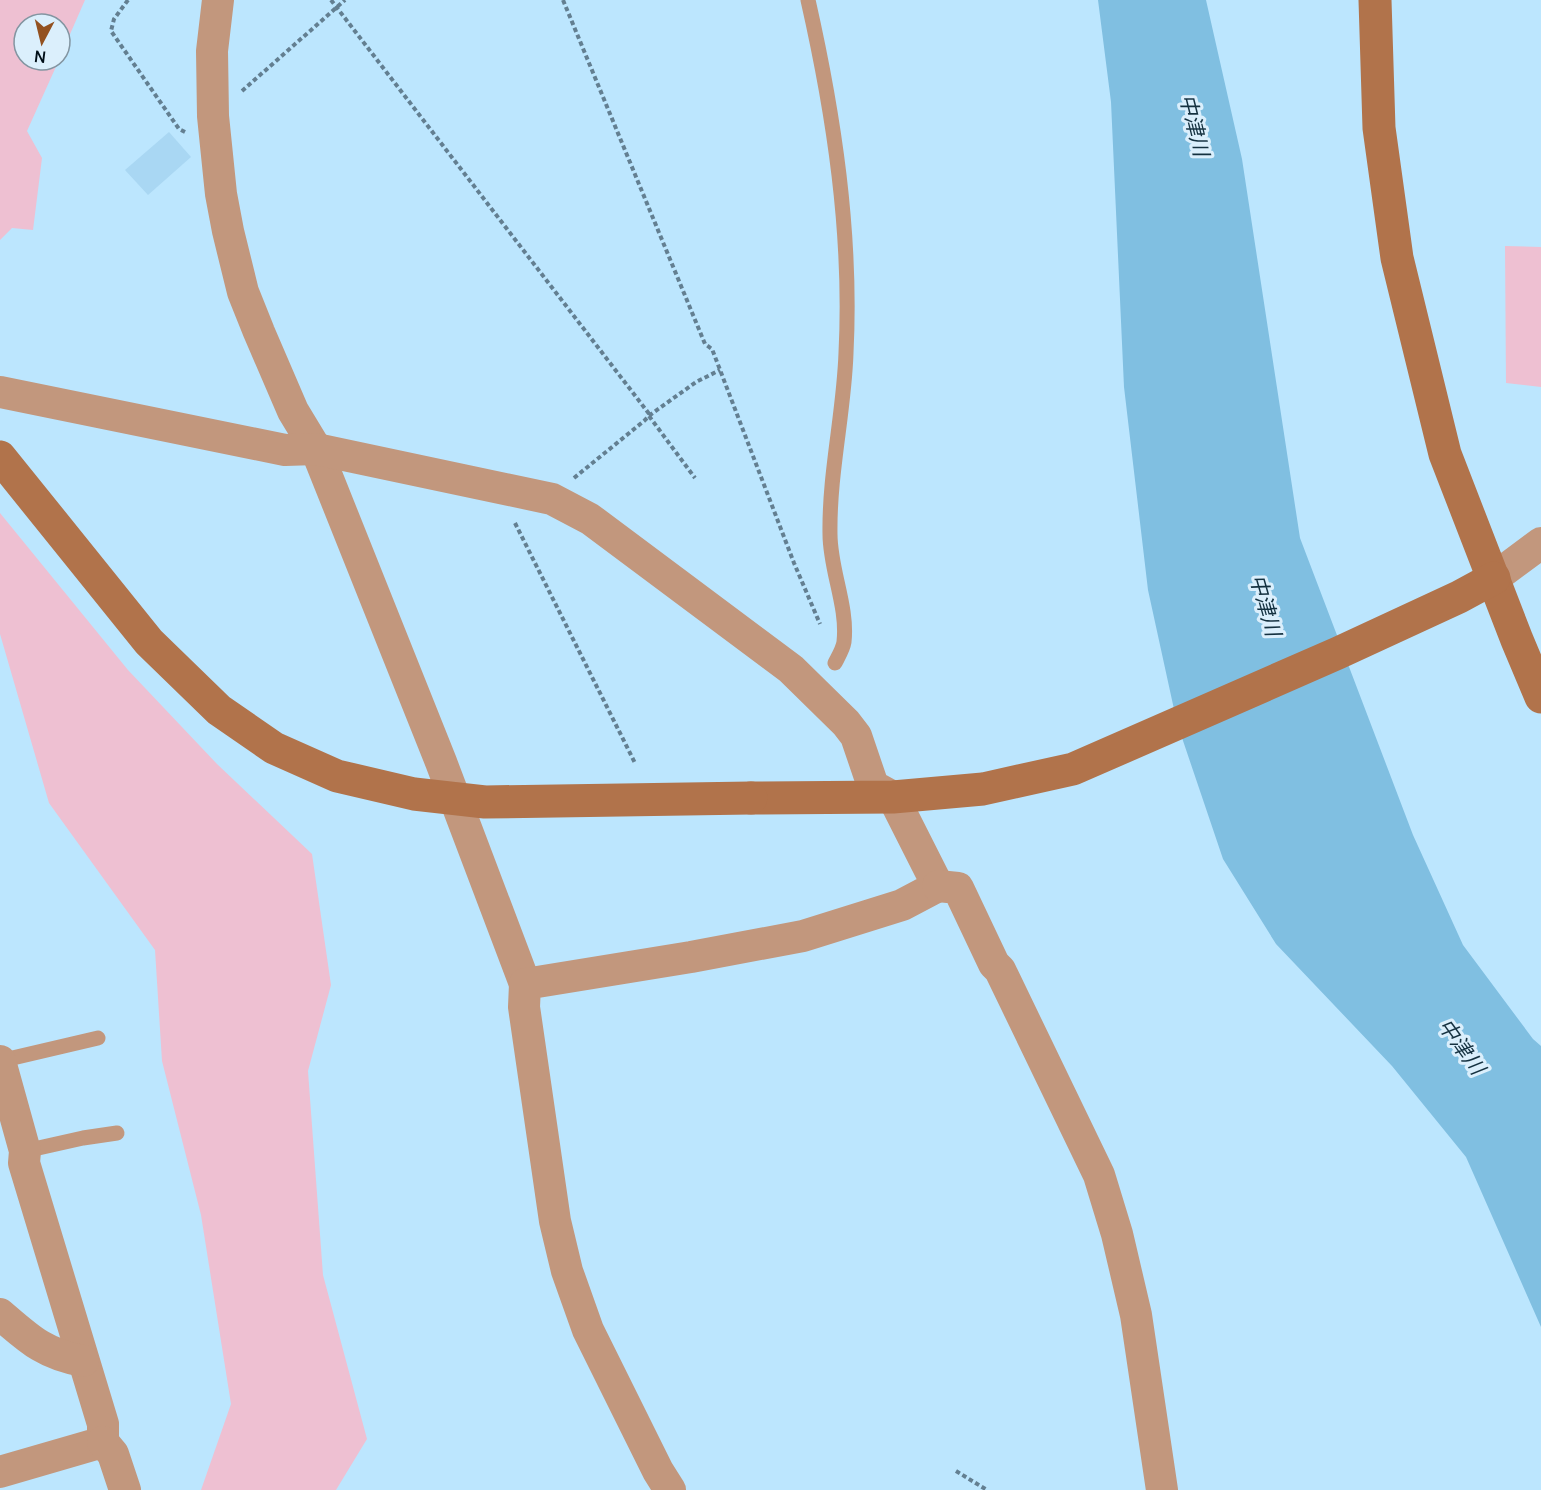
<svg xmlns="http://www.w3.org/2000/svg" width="1541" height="1490" viewBox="0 0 1541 1490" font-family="Manrope,'Noto Sans JP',sans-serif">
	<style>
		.built { fill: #a9d7f3 }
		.green { fill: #eec0d2 }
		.water { fill: #80bfe1 }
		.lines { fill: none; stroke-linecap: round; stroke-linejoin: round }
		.path { stroke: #637f91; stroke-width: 4; stroke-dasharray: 4.5 3; stroke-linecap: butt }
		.lane { stroke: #c2977d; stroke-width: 15 }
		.street { stroke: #c2977d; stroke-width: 32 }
		.secondary { stroke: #b1734b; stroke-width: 33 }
		.secondary-bridge { stroke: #b1734b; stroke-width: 33 }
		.labels { text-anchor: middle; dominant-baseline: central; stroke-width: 6; stroke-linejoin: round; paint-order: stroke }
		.water-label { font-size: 21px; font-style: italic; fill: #143140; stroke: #dbeffc }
	</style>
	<rect width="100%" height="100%" fill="#bce6fe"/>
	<!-- built -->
	<path class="built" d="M169,132l22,25 -43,38 -23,-25z"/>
	<!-- green -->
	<g class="green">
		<path d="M0,0h85l-25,57v-33h-36v36h35l-32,71 15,27 -9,72 -21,-2 -12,12z"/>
		<path d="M1505,246l36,1v140l-35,-4z"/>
		<path d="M0,513l128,157 89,94 95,90 19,131 -23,86 15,204 44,164 -31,51h-135l30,-86 -30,-189 -39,-154 -7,-111 -106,-147 -49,-169z"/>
	</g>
	<!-- water -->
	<path class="water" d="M1098,0h108l36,159 58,379 113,297 50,110 70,94 8,7v281l-75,-170 -74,-91 -116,-122 -53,-85 -46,-136 -29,-133 -24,-203 -13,-285z"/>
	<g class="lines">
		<!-- path -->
		<g class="path">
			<path d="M128,0l-14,19 -3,12 68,98 6,3"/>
			<path d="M331,0l319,415"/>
			<path d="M563,0l142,344 7,5 82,214 26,61"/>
			<path d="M242,91l103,-91"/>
			<path d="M649,416l46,62"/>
			<path d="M574,478l70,-57 6,-6 46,-33 24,-12"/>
			<path d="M515,523l120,240"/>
			<path d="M956,1471l31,19"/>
		</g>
		<!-- lane -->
		<g class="lane">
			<path d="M808,0c26,115 44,234 38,353 -2,60 -17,120 -16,181 0,36 18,72 14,108 -1,7 -6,15 -9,21"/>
			<path d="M0,1061l98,-23"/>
			<path d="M25,1151l58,-13 34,-5"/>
		</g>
		<!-- street -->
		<g class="street">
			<path d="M218,0l-6,51 1,65 8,78 7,37 15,61 16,40 34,79 23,38 125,313 84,222"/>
			<path d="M0,392l285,58 31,-1 236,50 38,20 201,150 55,54 10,13 17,50 20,11 45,89 -36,19 -99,31 -112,21 -166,27 -1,23 31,214 12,50 21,59 70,141 12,19"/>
			<path d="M1494,578l47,-35"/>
			<path d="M938,886l20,2 36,76 6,6 99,205 18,59 19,81 26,175"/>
			<path d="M0,1061l25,90 -1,12 79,261v18l-103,30"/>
			<path d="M0,1314c29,25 44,40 83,47"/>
			<path d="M103,1442l10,12 12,36"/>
		</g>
		<!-- secondary -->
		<g class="secondary">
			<path d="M1375,0l4,128 18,130 48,196 72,186 24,57"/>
			<path d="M751,798l142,-1 90,-8 90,-20 265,-116 121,-56 35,-19"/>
		</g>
		<!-- secondary-bridge -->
		<path class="secondary-bridge" d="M0,457l149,185 70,68 55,38 63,28 77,18 71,8 266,-4"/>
	</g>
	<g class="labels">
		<!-- water labels -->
		<g class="water-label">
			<text transform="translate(1195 125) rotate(76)">中津川</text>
			<text transform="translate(1266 605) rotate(74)">中津川</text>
			<text transform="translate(1462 1046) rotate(54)">中津川</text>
		</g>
	</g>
	<!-- north arrow -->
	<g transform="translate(42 42) rotate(187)"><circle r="28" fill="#dbeffc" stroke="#8395a1" stroke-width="1.5"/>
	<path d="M0-4.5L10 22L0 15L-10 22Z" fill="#935120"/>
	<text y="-9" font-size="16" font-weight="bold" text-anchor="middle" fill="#000e18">N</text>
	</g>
</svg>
